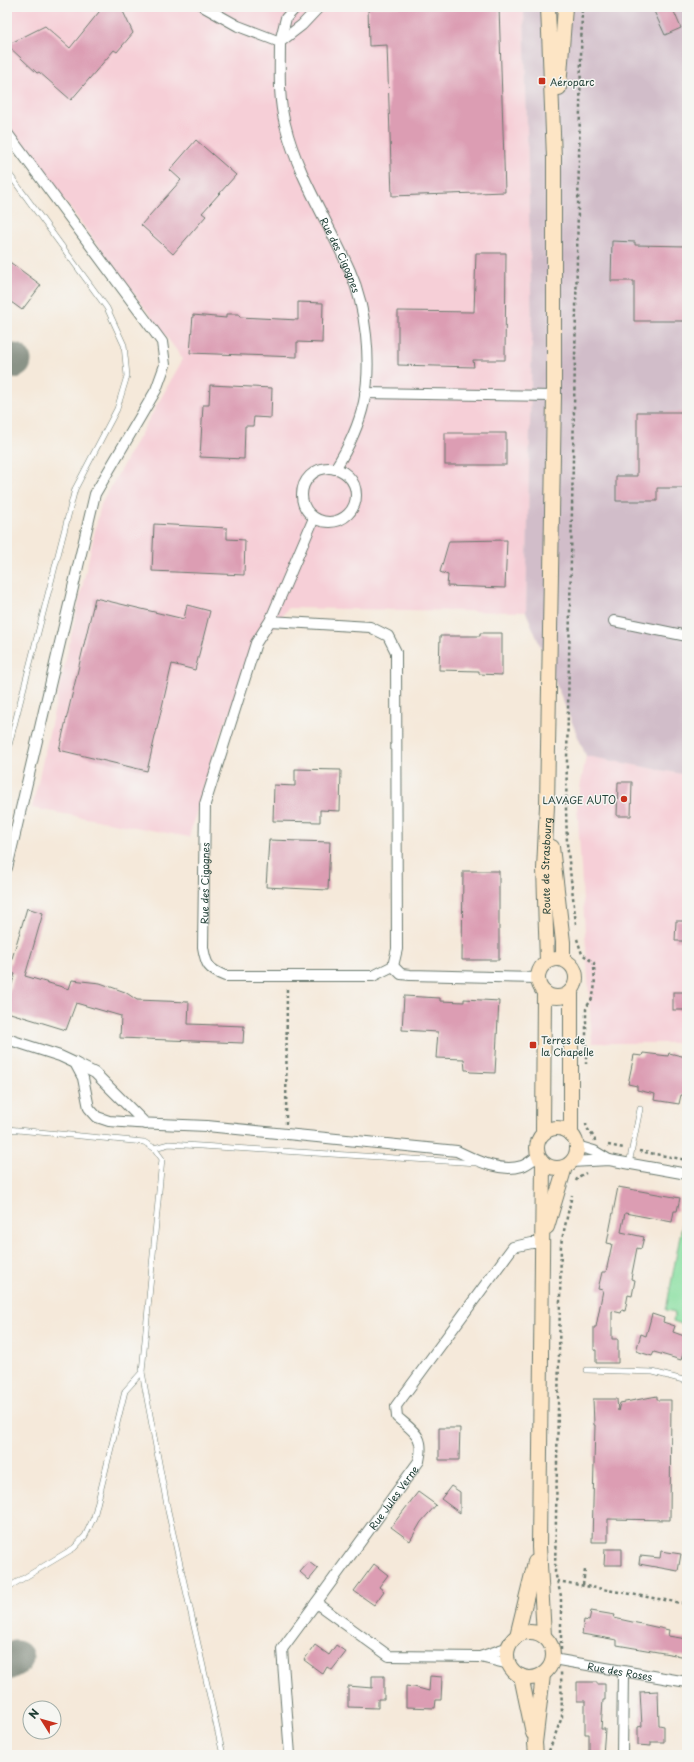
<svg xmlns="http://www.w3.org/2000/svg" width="694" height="1762" viewBox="0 0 694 1762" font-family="'Playpen Sans',sans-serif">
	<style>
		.built { fill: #f6cfd7 }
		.industrial { fill: #d1bdc9 }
		.green { fill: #8adfa2; stroke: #548e6b }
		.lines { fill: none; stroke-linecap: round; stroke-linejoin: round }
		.taxiway { stroke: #8a9387; stroke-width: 35 }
		.building { fill: #dc9db3 }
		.lane-casing { stroke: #6a796e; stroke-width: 6 }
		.street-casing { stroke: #6a796e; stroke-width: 12 }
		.secondary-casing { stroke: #6a796e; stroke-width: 16 }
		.path { stroke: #6a796e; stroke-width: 2.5; stroke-dasharray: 3 3; stroke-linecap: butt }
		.lane { stroke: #fff; stroke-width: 5 }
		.street { stroke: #fff; stroke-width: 10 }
		.secondary { stroke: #fde5c5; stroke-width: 14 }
		.poi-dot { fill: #c8321e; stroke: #f6f6f2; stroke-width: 1.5 }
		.labels { text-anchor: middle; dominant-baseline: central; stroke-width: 3; stroke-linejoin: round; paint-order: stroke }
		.poi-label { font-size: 10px; fill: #1f3d34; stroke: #f6f6f2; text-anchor: start }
		.street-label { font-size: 10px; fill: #1f3d34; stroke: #f6f6f2 }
	</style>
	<rect width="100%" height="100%" fill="#f6f6f2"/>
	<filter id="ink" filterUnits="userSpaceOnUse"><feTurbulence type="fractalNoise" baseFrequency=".025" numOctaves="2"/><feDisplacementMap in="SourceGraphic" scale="8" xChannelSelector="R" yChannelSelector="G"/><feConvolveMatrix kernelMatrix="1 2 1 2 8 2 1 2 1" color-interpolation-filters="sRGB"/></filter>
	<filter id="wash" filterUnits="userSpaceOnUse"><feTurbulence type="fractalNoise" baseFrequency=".012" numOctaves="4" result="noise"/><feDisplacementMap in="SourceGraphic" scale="16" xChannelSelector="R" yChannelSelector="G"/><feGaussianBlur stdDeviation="0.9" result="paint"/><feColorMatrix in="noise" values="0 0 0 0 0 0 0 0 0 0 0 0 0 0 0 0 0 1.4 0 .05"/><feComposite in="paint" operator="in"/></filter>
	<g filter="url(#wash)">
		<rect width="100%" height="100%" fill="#f5e9da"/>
		<!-- built -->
		<g class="built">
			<path d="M7,7h517l8,324 -6,281 -238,-4 -27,37 -43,95 -29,97 -157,-29 69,-304 82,-145 -176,-235z"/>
			<path d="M586,756l101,19v268h-95l-15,-239z"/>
		</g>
		<!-- industrial -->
		<path class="industrial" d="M524,7h163v768l-101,-19 -60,-144 6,-281z"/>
		<!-- green -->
		<path class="green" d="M687,1199v127l-14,-5 2,-9 -9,-2z"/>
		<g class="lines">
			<!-- taxiway -->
			<g class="taxiway">
				<path d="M7,361h7"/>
				<path d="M7,1663l9,-5"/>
			</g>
		</g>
		<g id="blocks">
			<!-- building -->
			<g class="building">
				<path d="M103,7h18l12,26 -16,19 -3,-2 -43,50 -32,-28 -2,1 -30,-28 38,-19 25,22z"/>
				<path d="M368,7h131l6,185 -113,4 -5,-151 -18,1z"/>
				<path d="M652,7h20l9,21 -16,7z"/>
				<path d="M196,140l40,35 -34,38 4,3 -33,38 -32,-29 40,-45 -11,-10z"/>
				<path d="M612,241l23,1v3l52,1v75h-53v-40h-23z"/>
				<path d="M476,253h30l-1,107h-32l1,7 -76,-2v-54l76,1z"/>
				<path d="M7,260l34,25 -19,25 -15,-11z"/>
				<path d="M298,302l25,1 -1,40 -25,-1v15l-107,-4 3,-38 33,3v-4h13l1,3 58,3z"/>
				<path d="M210,385l62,3 -1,30 -17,-1 -1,9h-8l-1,33 -44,-2 3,-52h6z"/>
				<path d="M637,412h50v76h-30v13h-41v-25h21z"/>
				<rect x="445" y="433" width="61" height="32"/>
				<path d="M154,524l73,4v11l18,1 -1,35 -92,-4z"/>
				<path d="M507,540l-2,48 -58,-2 1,-11 -8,-3 9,-31z"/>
				<path d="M95,598l89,21 3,-14 23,6 -15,59 -23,-6 -25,107 -88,-21z"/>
				<path d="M480,633h22v42l-23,-1v-3l-40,-1 1,-34h40z"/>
				<path d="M295,769l46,1 -1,41 -20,-1v12l-47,-1 1,-36 21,1z"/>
				<path d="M618,782h14l-1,34h-14z"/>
				<path d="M269,840l61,2 -2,48 -62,-3z"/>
				<path d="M463,871h36v89h-37z"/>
				<path d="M27,908l16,5 -18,63 44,13 3,-9 28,3 25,9 12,8 52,2 -1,22 56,2 -1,17 -123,-5 1,-22 -45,-13 -10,27 -59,-18v-13l8,-25 -7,-2z"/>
				<path d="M676,921h11v20h-12z"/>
				<rect x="673" y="992" width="14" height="18"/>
				<path d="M404,996l36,2v3l24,1v-3l35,2 -4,72 -25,-1 -2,-2h-3l-1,-11 -28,-1 2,-26 -36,-2z"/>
				<path d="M643,1053l25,3 1,-3 17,4 -2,7 3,1v31l-6,-1 -2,9 -25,-4 1,-6 -18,-4v-4l-9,-2 6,-29 8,1z"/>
				<path d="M618,1187l62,11 -3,13h-3l-2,11 -47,-9 -4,19 23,5 -3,12 -4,-1 -6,31 4,1 -3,16 -4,-1 -3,16 -3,-1 -1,3 -9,-2v28h6v24h-22v-13h-2v-23h2l7,-37 -5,-1 4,-17h4l6,-28 -5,-1z"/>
				<path d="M652,1314l12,4 -1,4 12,4 -2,6 14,5v15l-3,-1 -3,9 -27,-8 -2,4 -16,-5 5,-17 5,2z"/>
				<path d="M657,1396v4h14l-1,120 -62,-1v23h-16l3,-117h-1l-1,-26h24l1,12 2,-8z"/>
				<path d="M439,1428h21l-1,32h-20z"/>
				<path d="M451,1486l9,6v21l-19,-14z"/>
				<path d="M418,1492l18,13 -15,17 -11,19 -19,-14z"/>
				<path d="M605,1549h17v16h-18z"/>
				<path d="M661,1551l20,3 -3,17 -39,-7 1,-8 20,2z"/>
				<path d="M309,1562l9,7 -9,11 -9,-8z"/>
				<path d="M374,1564l14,11 -9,12 5,4 -10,14 -20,-14z"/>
				<path d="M591,1611l24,4 -1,3 55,12 -1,6 19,3v18l-70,-12v-5l-35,-6 2,-14 5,1z"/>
				<path d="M315,1645l14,10 7,-10 10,7 -14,18 -5,-3 -4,7 -19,-14z"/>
				<path d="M372,1676h12v23h-6v9l-30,-1v-21l24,2z"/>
				<path d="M430,1676l12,1 -1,23h-5l-1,8 -29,-1v-21l8,1 15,4z"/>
				<path d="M577,1682h20v2h8v16h-2l-2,29h4l-2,26h-14v-21h-4v-33h-8z"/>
				<path d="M658,1691l1,34 5,1v16h-13v4l-13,-1v-18l4,-1 -2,-34z"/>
			</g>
		</g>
	</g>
	<g filter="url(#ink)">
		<use href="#blocks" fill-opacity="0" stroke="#6a796e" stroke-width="1"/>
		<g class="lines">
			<!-- lane casing -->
			<g class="lane-casing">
				<g id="lane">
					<path d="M7,171l100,137 17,37 3,31 -10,33 -42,80 -68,264"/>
					<path d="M7,1129l137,13 10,6 8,11 -20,213 26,139 55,244"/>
					<path d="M154,1148l15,-4 309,19"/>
					<path d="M629,1164l11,-55"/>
					<path d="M587,1370l66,2 34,9"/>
					<path d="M7,1588l67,-40 11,-12 9,-19 31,-126 17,-19"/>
				</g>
			</g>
			<!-- street casing -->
			<g class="street-casing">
				<g id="street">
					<path id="s1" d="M204,7l34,19 42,16c0,28 -2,55 5,82 12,51 44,99 65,147 16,36 22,92 14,131 -5,23 -17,48 -29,67"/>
					<path d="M280,42l22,-17 17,-18"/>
					<path d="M280,42l6,-24 10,-11"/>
					<path d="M7,133l155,209 3,23 -9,25 -61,104 -88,374"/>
					<path d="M365,393l189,3"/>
					<circle cx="329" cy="495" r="27"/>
					<path id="s2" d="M270,621l100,6 18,9 8,16 1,297 -4,17 -20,10h-148c-17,-7 -19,-11 -22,-29l2,-143 51,-161 14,-22 44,-103"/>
					<path d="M614,621l73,15"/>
					<path d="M393,966l8,8 9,1 128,3"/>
					<path d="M7,1039l53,17 15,7 8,15 6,30 8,9 12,4 27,2 71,3 250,25c19,9 43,22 65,15 6,-2 11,-7 16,-10"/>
					<path d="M75,1063l20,10 51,51"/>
					<path d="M577,1146l17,5 15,9"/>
					<path d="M571,1162l38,-2 78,14"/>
					<path d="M480,1657l29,-10"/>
					<path id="s3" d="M553,1659l134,23"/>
					<path id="s4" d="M509,1664l-29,-7 -91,-1 -73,-53 103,-142c6,-25 -5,-29 -22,-44l-1,-11 117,-159 19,-4h11"/>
					<path d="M290,1755l-8,-106 34,-46"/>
					<path d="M622,1755l1,-84"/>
				</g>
			</g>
			<!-- secondary casing -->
			<g class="secondary-casing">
				<g id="secondary">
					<path d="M559,88l6,-81"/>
					<path d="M552,847l11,95v18"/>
					<circle cx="557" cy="978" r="19"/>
					<path id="s5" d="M547,961l-3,-92 3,-63 7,-410v-238l-6,-151"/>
					<path d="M571,991v143"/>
					<circle cx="557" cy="1148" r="20"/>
					<path d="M543,1133l1,-141"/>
					<path d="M543,1163l-4,384 5,89"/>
					<path d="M547,1227l18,-60"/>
					<circle cx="530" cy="1655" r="23"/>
					<path d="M517,1636l18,-74"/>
					<path d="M521,1676l12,57"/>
					<path d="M536,1755l-1,-12 8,-68"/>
				</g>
			</g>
			<!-- path -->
			<g class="path">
				<path d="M576,924l-9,-81 -1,-34 16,-802"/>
				<path d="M577,939l5,15 12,9c0,10 2,23 -1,32 -1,6 -5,8 -7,14v55"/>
				<path d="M586,1123c0,8 8,11 9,18"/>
				<path d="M286,1124l1,-137"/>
				<path d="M608,1145l16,3"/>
				<path d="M639,1151l48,9"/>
				<path d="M576,1181l2,-4 8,-4"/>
				<path d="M557,1581l130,23"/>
				<path d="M583,1585l2,-15"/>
				<path d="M561,1650v-54l-6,-24 6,-328 11,-49"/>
				<path d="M549,1751l13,-34 -1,-46"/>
			</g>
			<!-- lane -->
			<use href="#lane" class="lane"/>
			<!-- street -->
			<use href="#street" class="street"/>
			<!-- secondary -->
			<use href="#secondary" class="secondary"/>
		</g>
	</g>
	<!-- markers -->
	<g class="poi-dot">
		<rect x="538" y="77" width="8" height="8" rx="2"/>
		<circle cx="624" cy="799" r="4"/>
		<rect x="529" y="1041" width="8" height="8" rx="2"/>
	</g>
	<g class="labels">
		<!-- poi labels -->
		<g class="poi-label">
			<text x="550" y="81">Aéroparc</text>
			<text x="616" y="799" text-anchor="end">LAVAGE AUTO</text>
			<text x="541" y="1039">Terres de<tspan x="541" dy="12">la Chapelle</tspan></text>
		</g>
		<!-- street labels -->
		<g class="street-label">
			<text stroke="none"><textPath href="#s1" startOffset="309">Rue des Cigognes</textPath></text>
			<text stroke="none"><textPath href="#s5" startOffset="95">Route de Strasbourg</textPath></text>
			<text stroke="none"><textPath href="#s2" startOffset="726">Rue des Cigognes</textPath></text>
			<text stroke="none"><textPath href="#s4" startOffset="342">Rue Jules Verne</textPath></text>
			<text stroke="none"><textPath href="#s3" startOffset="68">Rue des Roses</textPath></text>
		</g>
	</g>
	<!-- margin -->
	<rect width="694" height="1762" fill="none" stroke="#f6f6f2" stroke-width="24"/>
	<!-- north arrow -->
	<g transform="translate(42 1720) rotate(307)"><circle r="19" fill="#f6f6f2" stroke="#a0aca6"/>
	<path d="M0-3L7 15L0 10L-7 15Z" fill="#c8321e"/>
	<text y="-6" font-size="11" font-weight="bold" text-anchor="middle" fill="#1f3d34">N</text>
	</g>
</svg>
